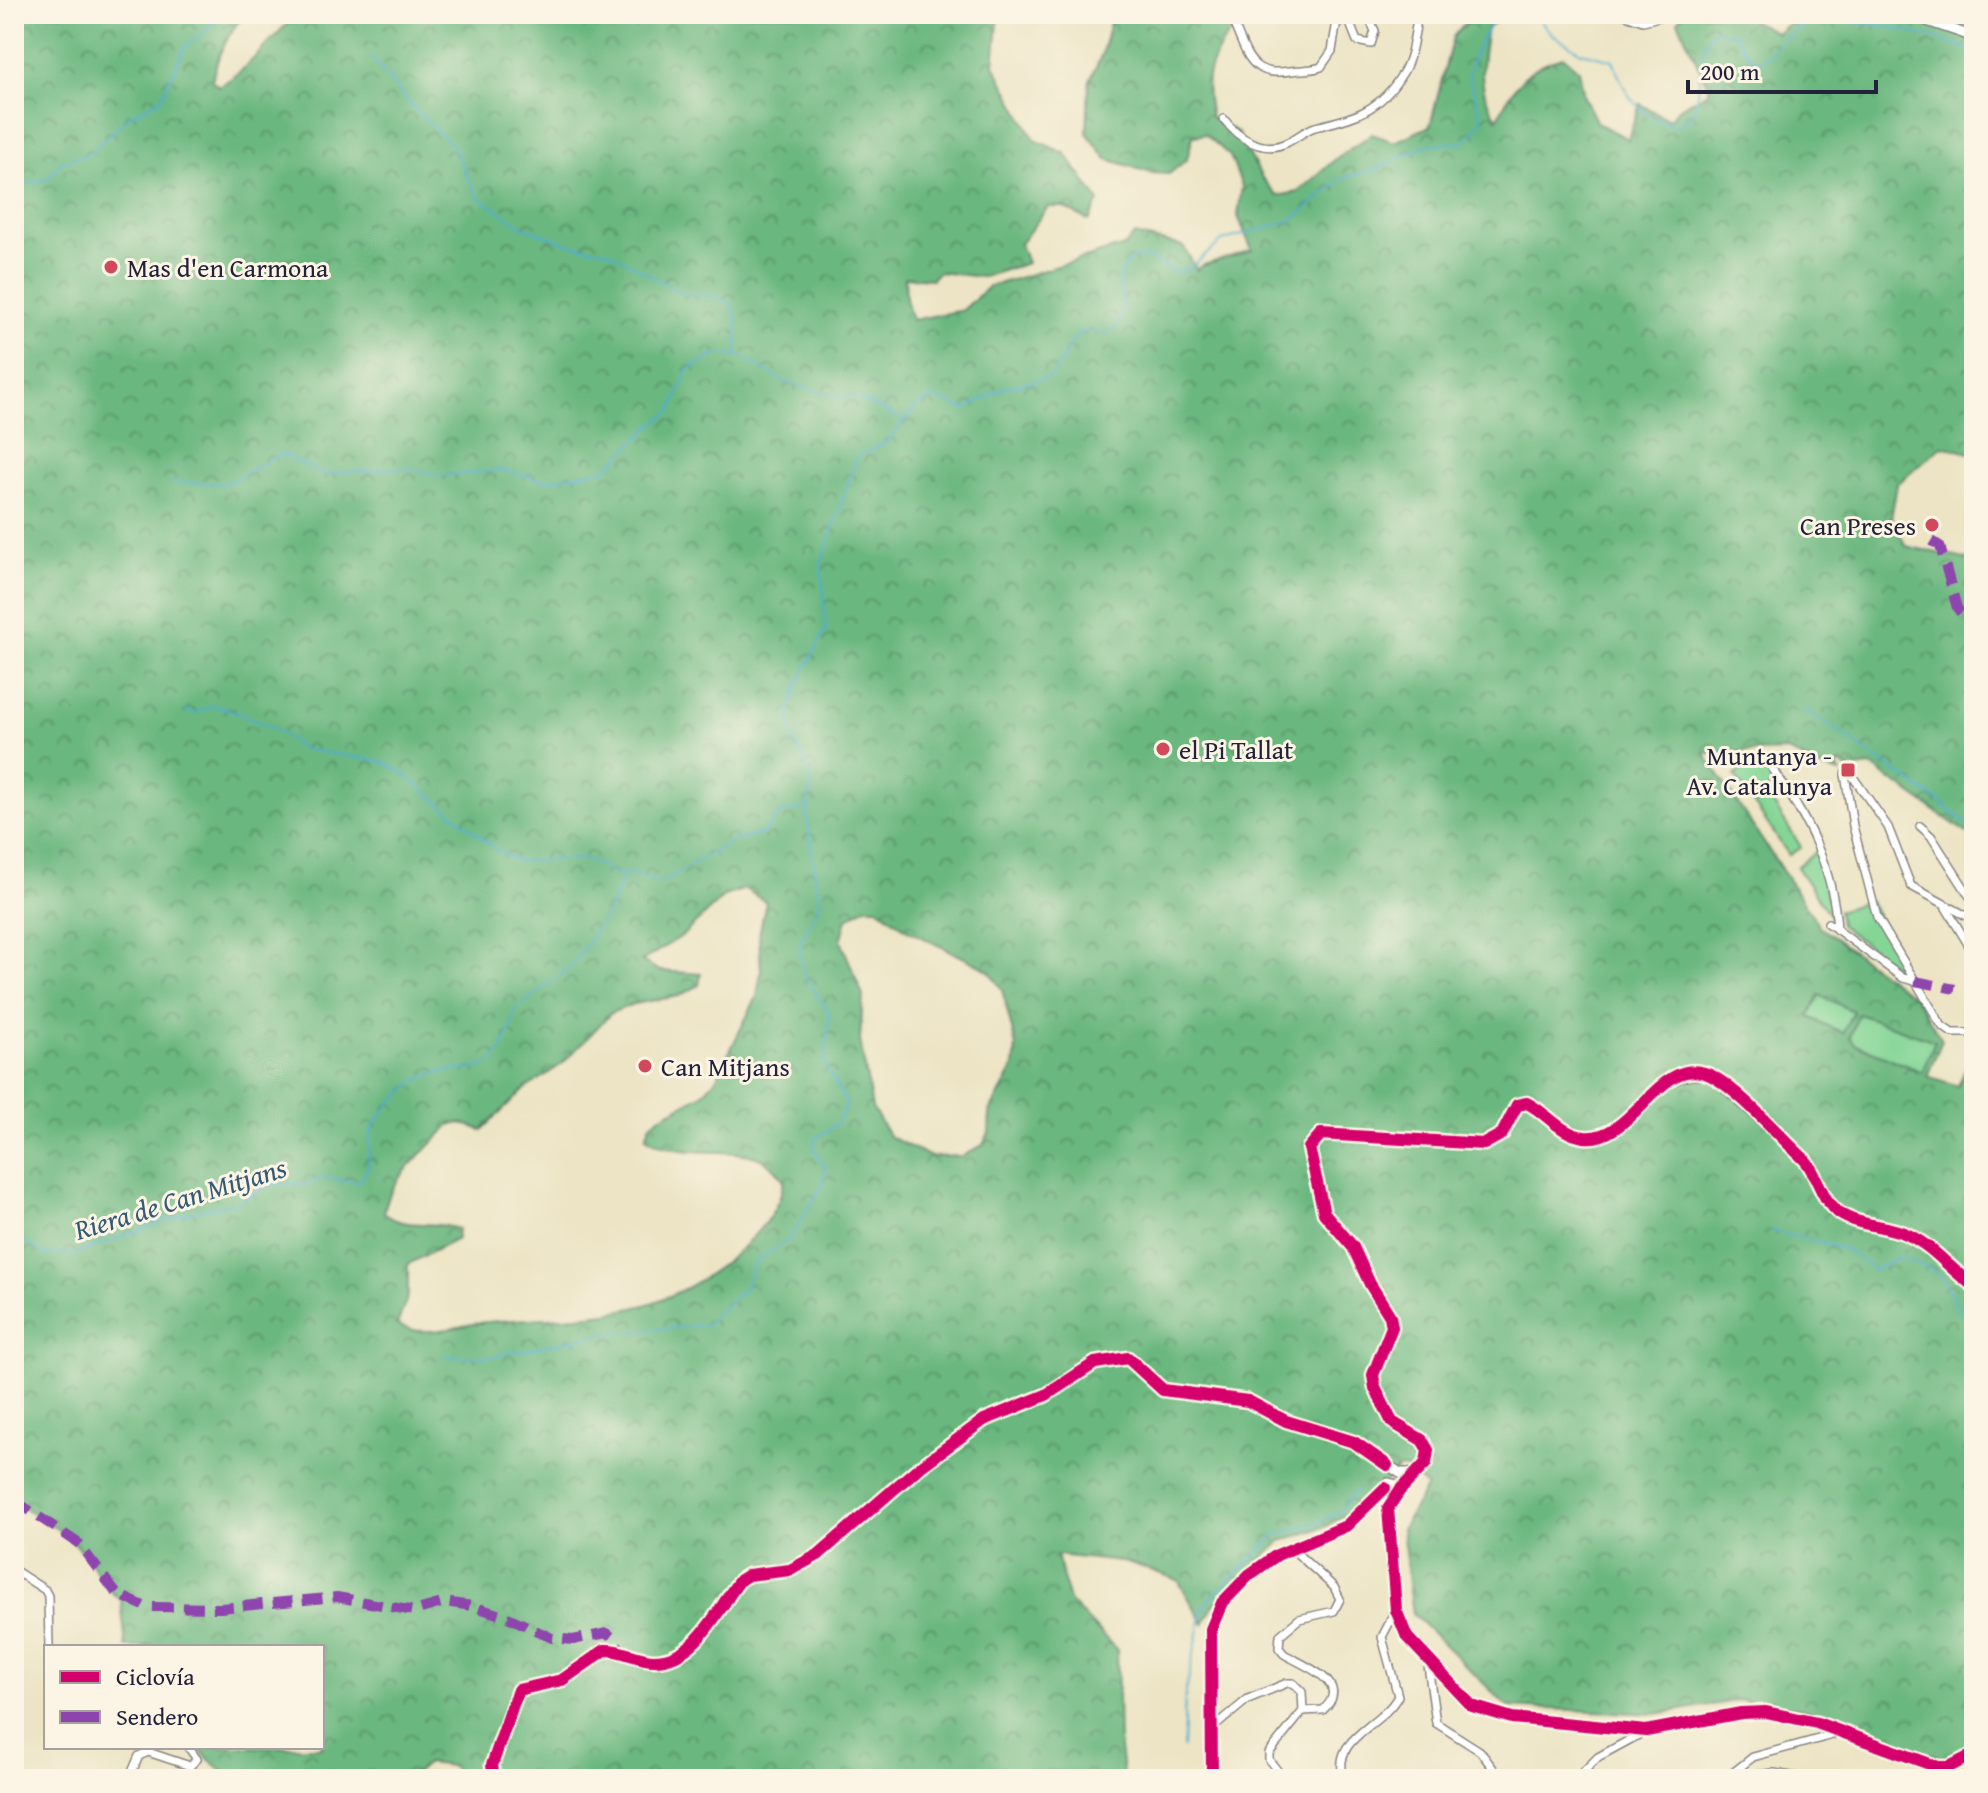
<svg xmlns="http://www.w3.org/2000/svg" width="1988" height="1793" viewBox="0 0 1988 1793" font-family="'Gentium Book Plus',serif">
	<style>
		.green { fill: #84d696; stroke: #537c68; stroke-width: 2 }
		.forest { fill: url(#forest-crowns); stroke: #466c5d; stroke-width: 2; fill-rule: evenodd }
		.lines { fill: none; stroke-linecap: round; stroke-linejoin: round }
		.stream { stroke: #4faece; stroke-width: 2 }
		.minor-casing { stroke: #878380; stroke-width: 10 }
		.tertiary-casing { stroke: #878380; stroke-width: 12 }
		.minor { stroke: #fff; stroke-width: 7 }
		.tertiary { stroke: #fff; stroke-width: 9 }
		.quiet { stroke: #8e44ad; stroke-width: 10; stroke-dasharray: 20 10; stroke-linecap: butt }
		.cycleway-casing { stroke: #fcf5e5; stroke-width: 17 }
		.cycleway { stroke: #d6006c; stroke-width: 12 }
		.poi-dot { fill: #d1495b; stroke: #fcf5e5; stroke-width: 3 }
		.labels { text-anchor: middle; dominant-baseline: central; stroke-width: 6; stroke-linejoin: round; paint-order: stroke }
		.poi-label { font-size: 26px; fill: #22223b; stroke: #fcf5e5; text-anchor: start }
		.water-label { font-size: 28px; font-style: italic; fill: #345a76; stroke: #fcf5e5 }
	</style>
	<defs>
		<pattern id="forest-crowns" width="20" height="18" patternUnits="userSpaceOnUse" patternTransform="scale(2)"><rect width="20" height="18" fill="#6bb77f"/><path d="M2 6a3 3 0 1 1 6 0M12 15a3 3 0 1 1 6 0" fill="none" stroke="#589469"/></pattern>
	</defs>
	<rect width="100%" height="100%" fill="#fcf5e5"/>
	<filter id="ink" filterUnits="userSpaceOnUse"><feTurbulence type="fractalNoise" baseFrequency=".0125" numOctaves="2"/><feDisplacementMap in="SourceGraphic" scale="16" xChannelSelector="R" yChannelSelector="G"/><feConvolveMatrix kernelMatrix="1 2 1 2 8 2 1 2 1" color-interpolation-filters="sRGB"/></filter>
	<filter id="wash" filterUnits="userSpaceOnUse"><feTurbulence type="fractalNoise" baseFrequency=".006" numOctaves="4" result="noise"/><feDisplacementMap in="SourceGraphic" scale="32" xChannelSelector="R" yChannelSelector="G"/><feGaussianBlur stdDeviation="1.8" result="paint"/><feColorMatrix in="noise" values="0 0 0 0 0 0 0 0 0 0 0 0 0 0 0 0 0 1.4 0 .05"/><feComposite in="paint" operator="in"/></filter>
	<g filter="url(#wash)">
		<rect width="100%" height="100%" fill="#ece4c4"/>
		<!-- green -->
		<g class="green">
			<path d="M1745,767l25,4 8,10 -13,10 36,56 -12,8 -54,-79z"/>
			<path d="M1817,851l15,68 -35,-52z"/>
			<path d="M1870,901l29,61 -3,5 -56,-42 -2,-14z"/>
			<path d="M1820,995l33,16 -10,23 -34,-17z"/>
			<path d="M1858,1013l77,28 -13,31 -67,-28 -5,-7z"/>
		</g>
		<!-- forest -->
		<path class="forest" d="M14,14h232c-17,15 -30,45 -34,67l7,5c31,-16 52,-51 80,-72h700l-5,51 15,28 26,47 30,13 34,48 -10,20 -26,-14h-15l-28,37 7,19 -44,14 -45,-5 -6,7 -27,-2 1,22 6,21 51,-10 25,-23 136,-41 11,-11 48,11 14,24 4,-4 51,-16 -14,-34 4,-30 -12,-30 -25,-22 -12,2 -6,23 -18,15 -18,-1 -44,-14 -20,-26 2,-51 13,-28 10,-40h107l10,20c-22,32 -26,44 -18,83l26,15 25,46 15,18 21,-4 40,-35 34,-23 23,8 35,-16 23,-89 19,-23h35l-20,14c-6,33 -11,63 11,90 14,-31 29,-53 66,-61l15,13 5,27 13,26 31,16 12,-35 29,16 9,-11 32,-18 -32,-70 5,-7h57l37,19 23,-19h125l49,11v429l-32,-8 -45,38 -6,34 15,28 68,15v277l-103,-72 -24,3 -6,-6 -4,4 4,6 -23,-6 -30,-16 -84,2 116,174 96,71 26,42 -15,36 31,10 16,-37v695l-31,15 -145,-52 -56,-7 -87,14 -147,-7 -95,-93 -11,-85 25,-43 -20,-17 -8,-1 -31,31 -41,27 -46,15 -69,66 -8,17 -26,-44 -48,-17 -73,-8 12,46 48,49 2,91 5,38h-664l-8,-13 -25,-3 -17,16h-180l-34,-32h126v-100h-196l-5,-47c-19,-13 -24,-31 -39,-49 -17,-20 -45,-36 -68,-48zM745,889l21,13 -7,33 2,37 -4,24 -41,83 -15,16 -43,23 -8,7 -4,12c45,32 109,-7 138,44 -4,28 -22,47 -41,66 -83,77 -151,66 -256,75 -31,3 -60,17 -90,3l11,-30v-31l49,-25 1,-10c-25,-10 -52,2 -74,-16 5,-36 43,-62 66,-88l11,-2 21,7 43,-41 37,-25 49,-51 22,-9 46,-8 20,-11 2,-11 -41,-3 -18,-10 40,-25 42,-40zM866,907h11l30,23 72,35 10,6 13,18 14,57 -2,21 -24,44 -1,22 -6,12 -20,11 -32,1 -41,-20 -18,-29 -12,-68 3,-44 -22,-55 6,-22zM1819,995l34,16 -10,22 -34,-16zM1858,1014l77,27 -13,31 -67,-28 -5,-7z"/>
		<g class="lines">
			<!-- stream -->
			<g class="stream">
				<path d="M1534,14l18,20 29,18 32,8c8,24 18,47 43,59 62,29 30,-64 59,-89l20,4 12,20 10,7c16,-2 26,-27 42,-34 41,-17 135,8 175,25"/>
				<path d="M1841,14l24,10"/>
				<path d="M372,58l39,47 42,41 24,50 44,30 51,19 37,6 74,43 33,2 13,6 8,14 1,39 47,27 51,14 20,1 47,23"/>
				<path d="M14,185l32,-5 17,-19 28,-8 38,-37 32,-17 24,-52 19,-14 15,-19"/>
				<path d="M171,482l54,2 57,-30 41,20 85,-6 32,8 62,-6 43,11 61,-12 49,-47 16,-10 17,-42 29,-16 21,2"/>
				<path d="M1804,710c29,15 52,35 79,53 32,22 63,40 91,68"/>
				<path d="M186,711l9,2 17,-7 19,4 48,21 23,18 78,12 19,9 99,81 20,10 64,-2 13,3 18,12 20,-1 27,10 74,-43 28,-6 18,-21 27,-6"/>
				<path d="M1771,1230l74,19 29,21 24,-13 28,10 16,9 19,37 13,9"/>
				<path d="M14,1234l30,20 34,-1 112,-41 45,-9 40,-19h31l19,-6 34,4c15,-13 8,-35 13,-52 3,-13 26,-34 36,-43 49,-40 86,18 107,-77l56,-43 38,-56 15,-36"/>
				<path d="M445,1356l46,1 106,-22 108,-10 40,-37 10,-26 35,-23 33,-55 2,-16 -11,-20v-8l23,-17 10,-18 -23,-42 6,-49 -25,-37 -5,-21 1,-17 19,-35 -13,-86 5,-42 -20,-39 -2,-27 8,-25 28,-57 -5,-64 36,-108 29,-13 31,-37 15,-9 33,12 39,-21 47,-11 26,-43c13,-7 26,4 39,-6l7,-18 -4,-30 4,-11 9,-10 15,-2 29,15 12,-2 34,-29 70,-21 52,-42 32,-9 51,-24 33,-2 11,-7 11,-17 -13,-42 4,-21 23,-42"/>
				<path d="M1183,1748l2,-53 19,-90 72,-70 42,-12 23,-13 16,-20"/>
			</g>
		</g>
	</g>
	<g filter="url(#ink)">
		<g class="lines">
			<!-- minor casing -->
			<g class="minor-casing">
				<g id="minor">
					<path d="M1623,14l20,7 28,-7"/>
					<path d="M1232,20c15,33 17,58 58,51 11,-2 20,0 31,-4l11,-16 5,-30h12l8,20 14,3 4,-13 -8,-17"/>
					<path d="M1224,119c13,19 40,36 64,23 9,-4 17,-12 27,-15 39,-9 65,-16 87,-53 11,-17 12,-40 16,-60"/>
					<path d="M1770,765c36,50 64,103 67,165"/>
					<path d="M1920,826l11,10 43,67"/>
					<path d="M1946,908l28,46"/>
					<path d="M1974,920l-63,-34 -23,-59 -37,-53h-6l8,52 24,91 65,109 10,7h22"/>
					<path d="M1828,923l75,55 12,3"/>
					<path d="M1418,1472l-25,26 -5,15 8,97 5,16 76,82 35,10 134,13 95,-18 25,-1 51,11 121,44h11l25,-13"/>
					<path d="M14,1570l31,20 3,6 1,51"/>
					<path d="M1427,1658l9,65 44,28 21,28"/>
					<path d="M1213,1728l35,-29 39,-16h6l9,9 1,19"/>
					<path d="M129,1779l10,-23 9,-4 42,14 7,-7 -9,-12"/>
					<path d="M1212,1779c-6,-26 1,-59 0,-86 0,-20 -6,-48 0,-68 24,-82 134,-73 176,-143l15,4"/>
					<path d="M1284,1779l-15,-19v-7l34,-42 20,-1c30,-28 -19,-44 -39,-56l-5,-6 1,-13 19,-16 35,-8 6,-12 -6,-12 -42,-38"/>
					<path d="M1344,1779c-14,-42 38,-52 54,-83l-16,-59 14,-27"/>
					<path d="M1397,1779h30"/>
					<path d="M1576,1779l22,-22 48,-26"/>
					<path d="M1720,1779l54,-6 33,6"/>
					<path d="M1725,1779l28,-22 87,-24"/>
				</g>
			</g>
			<!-- tertiary casing -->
			<g class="tertiary-casing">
				<g id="tertiary">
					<path d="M1907,14l67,23"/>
					<path d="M494,1779l-2,-14 26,-75 44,-10 43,-30c17,-1 32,10 49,10 43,0 64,-52 86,-80l8,-5 42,-5 28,-15 98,-85 68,-50 62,-25 49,-32 33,-5 35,32 85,11 38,20 68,21 46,31h11l11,-5 7,-14 -2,-7 -35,-25 -17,-34 -2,-13 19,-48 -2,-11 -20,-32 -17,-37 -29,-34 -15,-65 12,-14 163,10 18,-10 15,-29 10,-2c18,10 31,28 52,33 54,13 67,-74 133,-60l93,84c12,14 15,35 28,48 18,18 49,16 71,25 29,12 45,36 70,53"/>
				</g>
			</g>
			<!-- minor -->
			<use href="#minor" class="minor"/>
			<!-- tertiary -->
			<use href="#tertiary" class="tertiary"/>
			<!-- quiet -->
			<g class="quiet">
				<path d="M1932,541l8,5 17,62 17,22"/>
				<path d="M1915,981l40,8"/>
				<path d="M14,1500l64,43 39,51 29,13 75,1 116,-11 77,14 31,-9 27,4 38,12 42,20 21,2 34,-7 9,7 4,11"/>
			</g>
			<!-- cycleway casing -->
			<g class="cycleway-casing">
				<g id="cycleway">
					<path d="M1974,1286c-25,-17 -41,-41 -70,-53 -22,-9 -53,-7 -71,-25 -13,-13 -16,-34 -28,-48 -26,-24 -62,-66 -91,-83 -53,-30 -79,66 -130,60 -24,-3 -37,-24 -57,-34l-10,2 -15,29 -18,10 -163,-10 -12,14 15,65 29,34 17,37 20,32 2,11 -19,48 2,13 17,34 30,18 6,10 -2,13 -26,27 -12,18 8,102 11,27 65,69 40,12 134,13 95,-18 25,-1 51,11 121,44h11l25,-13"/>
					<path d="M494,1779l-2,-14 26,-75 44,-10 43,-30c17,-1 32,10 49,10 43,0 64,-52 86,-80l8,-5 42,-5 28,-15 98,-85 68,-50 62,-25 49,-32 33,-5 35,32 85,11 38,20 68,21 33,23"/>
					<path d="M1212,1779l-1,-150 11,-26 27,-28 28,-20 69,-29 39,-38"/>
				</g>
			</g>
			<!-- cycleway -->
			<use href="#cycleway" class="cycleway"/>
		</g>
	</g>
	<!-- markers -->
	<g class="poi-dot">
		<circle cx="111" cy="267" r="8"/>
		<circle cx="1932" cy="525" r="8"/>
		<circle cx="1163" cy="749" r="8"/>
		<rect x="1840" y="762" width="16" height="16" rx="4"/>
		<circle cx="645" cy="1066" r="8"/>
	</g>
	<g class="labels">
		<!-- poi labels -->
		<g class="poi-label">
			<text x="127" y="267">Mas d'en Carmona</text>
			<text x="1916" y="525" text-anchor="end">Can Preses</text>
			<text x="1179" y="749">el Pi Tallat</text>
			<text x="1832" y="755" text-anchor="end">Muntanya -<tspan x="1832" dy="30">Av. Catalunya</tspan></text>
			<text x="661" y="1066">Can Mitjans</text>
		</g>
		<!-- water labels -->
		<g class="water-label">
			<text transform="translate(180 1198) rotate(-17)">Riera de Can Mitjans</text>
		</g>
	</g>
	<!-- margin -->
	<rect width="1988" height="1793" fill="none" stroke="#fcf5e5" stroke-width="48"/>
	<!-- legend -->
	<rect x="44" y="1645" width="280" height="104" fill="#fcf5e5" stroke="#a5a1a1" stroke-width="2"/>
	<rect x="60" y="1671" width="40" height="12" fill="#d6006c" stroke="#a5a1a1" stroke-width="2"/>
	<text x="116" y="1685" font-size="24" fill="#22223b">Ciclovía</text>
	<rect x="60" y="1711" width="40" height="12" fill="#8e44ad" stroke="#a5a1a1" stroke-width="2"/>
	<text x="116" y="1725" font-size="24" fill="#22223b">Sendero</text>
	<!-- scale -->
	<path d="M1688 80v12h188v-12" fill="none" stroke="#22223b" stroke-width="4"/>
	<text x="1700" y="80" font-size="24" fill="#22223b" stroke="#fcf5e5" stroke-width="6" paint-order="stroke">200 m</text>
</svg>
